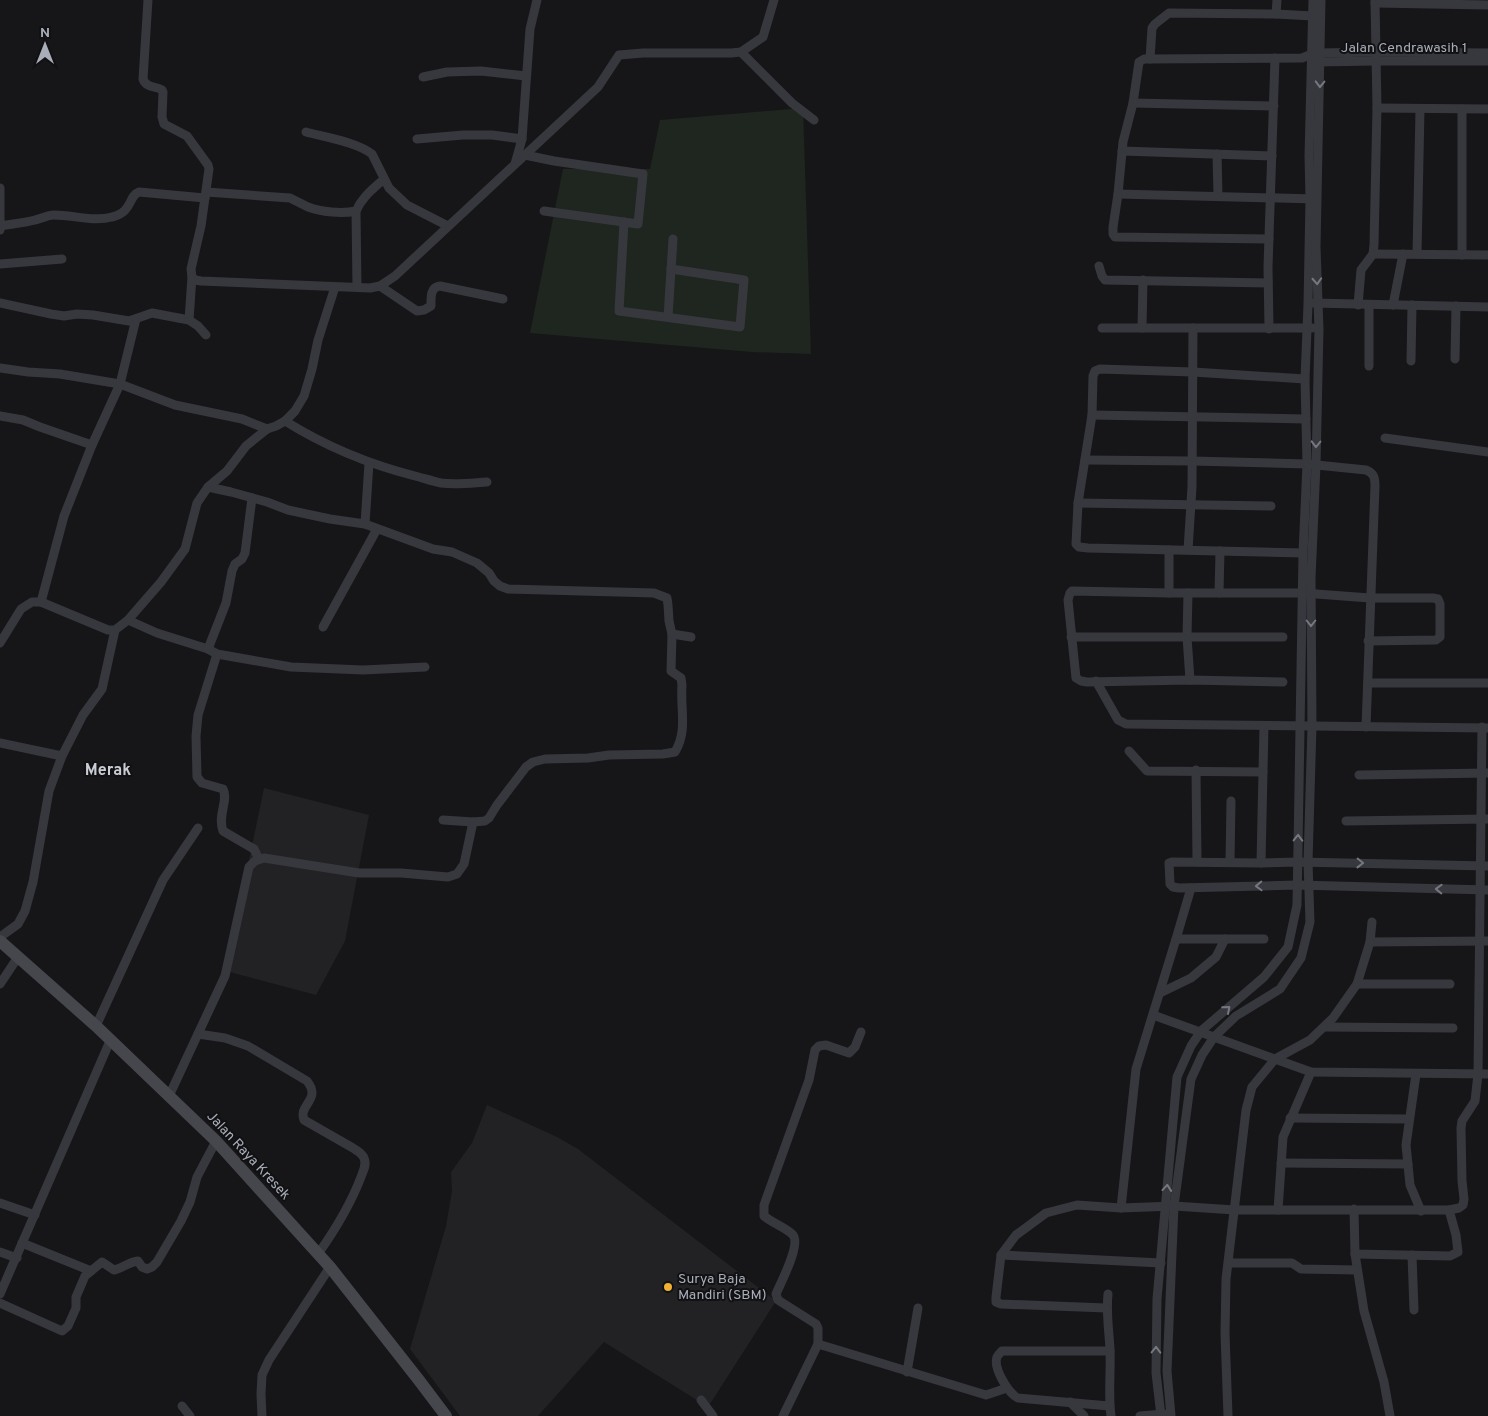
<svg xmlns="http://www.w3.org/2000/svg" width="1488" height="1416" viewBox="0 0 1488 1416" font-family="Overpass,sans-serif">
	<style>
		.built { fill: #222225 }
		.green { fill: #1e261f }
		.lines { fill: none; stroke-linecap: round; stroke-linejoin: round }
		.street { stroke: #37383d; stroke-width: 9 }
		.secondary { stroke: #45474d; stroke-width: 12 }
		.oneway { stroke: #757881 }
		.poi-dot { fill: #f2b134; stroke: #111113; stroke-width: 2 }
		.labels { text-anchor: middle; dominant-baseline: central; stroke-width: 4; stroke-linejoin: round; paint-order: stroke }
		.street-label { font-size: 14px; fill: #a8adb8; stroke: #111113 }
		.poi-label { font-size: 14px; fill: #a8adb8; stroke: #111113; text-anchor: start }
		.quarter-label { font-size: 16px; font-weight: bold; fill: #c9ccd4; stroke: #111113 }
	</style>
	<rect width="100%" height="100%" fill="#161618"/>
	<!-- built -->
	<g class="built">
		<path d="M264,788l105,27 -24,126 -29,54 -90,-24z"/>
		<path d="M487,1105l70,32 21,12 198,152 -68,106 -104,-65 -66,74h-78l-50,-67 36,-123 6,-35 -1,-19 21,-29z"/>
	</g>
	<!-- green -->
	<path class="green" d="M803,108l8,246 -59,-2 -222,-19 33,-164h87l10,-49z"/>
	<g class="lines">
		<!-- street -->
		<g class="street">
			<path d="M148,0l-5,79c3,9 13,7 19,11l1,2 -1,25 2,7 23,12 21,29 1,4 -8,57 -10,43 1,8 3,3 6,1 169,7 10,-2 15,-10 203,-189 21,-32 24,-2h88l10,-1 22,-15 11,-37"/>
			<path d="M1375,3l113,2"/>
			<path d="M1276,14l1,-14"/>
			<path d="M741,52l51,51 22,17"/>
			<path d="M1150,59l2,-31 3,-4 14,-11 107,1 37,2"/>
			<path d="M1316,62l60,-1h112"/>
			<path d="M423,77l24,-5 34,-1 45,5"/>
			<path d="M1133,103l141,3"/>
			<path d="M1377,108l111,1"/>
			<path d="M1462,109v146"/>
			<path d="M306,132c18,5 51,10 66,22l17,34 18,17 41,21"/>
			<path d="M417,139l46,-4h29l30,4"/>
			<path d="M1122,151l150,5"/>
			<path d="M1217,154l1,42"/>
			<path d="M525,155l29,6 89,13 -5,50 -94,-13"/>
			<path d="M515,164l7,-25 8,-110 7,-29"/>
			<path d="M0,188v42"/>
			<path d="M206,192l84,6c6,3 12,6 18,9 13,5 34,7 48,4 6,-14 17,-22 28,-32"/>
			<path d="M1118,194l197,5"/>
			<path d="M356,211l1,76"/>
			<path d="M624,222l-5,89 121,16 4,-47 -73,-11"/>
			<path d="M0,226c12,-2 24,-3 35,-6 6,-1 12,-5 19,-5 19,0 39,7 58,2 21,-5 16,-21 27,-25l66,6"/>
			<path d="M1269,239l-154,-2 -2,-3v-7l5,-33 5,-52 10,-39 6,-41 5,-3h3l155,-1 10,-4 8,-1 55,-1 113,1"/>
			<path d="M1373,254l115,1"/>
			<path d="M1417,254l3,-145"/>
			<path d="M0,264l62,-5"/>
			<path d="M1099,266l3,10 3,4 163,3"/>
			<path d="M380,286l37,25 7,-1 7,-4c0,-8 -1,-19 9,-20l63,13"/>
			<path d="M0,303l51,11 13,2 13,-2 16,1 36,6 23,-8 37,7 9,6 8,9"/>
			<path d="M1313,303l175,4"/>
			<path d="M1358,305l3,-35 12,-16 1,-9 3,-137 -2,-108"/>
			<path d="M1393,305l10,-51"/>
			<path d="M668,317l5,-78"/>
			<path d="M189,320l3,-43"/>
			<path d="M1102,328h210"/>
			<path d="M1142,328l1,-48"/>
			<path d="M1269,329l-1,-62 7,-209"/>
			<path d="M1455,359l1,-53"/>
			<path d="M1411,361l1,-56"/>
			<path d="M1369,366v-61"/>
			<path d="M0,368l28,4 32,2 60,10 55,21 67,14 25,10"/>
			<path d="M1092,415l214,4"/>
			<path d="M0,416l23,4 17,7 52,18"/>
			<path d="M285,421c40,25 83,43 130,55 8,2 17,5 26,7 15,2 30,0 46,-1"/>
			<path d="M1385,438l103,14"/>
			<path d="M1085,460l107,1 115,3 59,6c8,3 9,8 9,16l-9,241"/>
			<path d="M208,487l23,5 36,10 21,8 42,9 35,5 68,25 19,3 25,11 12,10 5,8 6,5 8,3 146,4 13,5 1,7 1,16 3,13 -1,37 10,7 1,7c-2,23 6,46 -7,67l-12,2 -54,1 -21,3 -43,1 -12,3 -7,5 -29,38 -8,13 -4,3 -12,1 -30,-2"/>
			<path d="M1078,503l193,3"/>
			<path d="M365,524l4,-61"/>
			<path d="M1169,550v43"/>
			<path d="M1188,550l4,-63 1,-159"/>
			<path d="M1303,553l-215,-5 -9,-1 -3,-3 2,-41 14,-88 1,-39 2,-5 5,-2 93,3 112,7"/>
			<path d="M1188,593l-1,44 3,43"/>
			<path d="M1219,593l1,-42"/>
			<path d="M41,602l23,-86 28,-71 28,-61 16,-65"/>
			<path d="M128,620l29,13 51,16 9,5 74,13 72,3 62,-3"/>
			<path d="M323,627l54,-98"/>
			<path d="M672,634l19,3"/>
			<path d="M1071,637h212"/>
			<path d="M0,643l21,-34 11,-7h9l67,28h7l13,-10 33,-38 24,-33 12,-46 11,-16 19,-16 19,-25 21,-17 9,-3 9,-5 10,-10 9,-15 8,-27 6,-29 17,-53"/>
			<path d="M208,649l18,-46 6,-32 3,-7 7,-5 3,-6 7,-55"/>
			<path d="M217,654l-19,61 -2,21 1,41 5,6 21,6c6,11 -6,26 0,42l31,18 5,10"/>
			<path d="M1096,681l22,39 8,4 362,4"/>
			<path d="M1283,682l-93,-2 -103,2 -6,-1 -5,-3 -8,-78 2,-7 2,-2 97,2h134l67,5h63l5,1 2,5v33l-4,3 -68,1"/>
			<path d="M1368,683h120"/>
			<path d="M0,743l62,13"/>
			<path d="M1129,751l18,20 116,1"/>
			<path d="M1196,770l1,92"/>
			<path d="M1359,775l129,-2"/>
			<path d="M1346,821l142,-2"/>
			<path d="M1230,862l1,-61"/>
			<path d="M1261,863l3,-137"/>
			<path d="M1488,866l-191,-4 -36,1 -89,-1 -3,1 1,21 3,3 6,1 118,-3 191,5"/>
			<path d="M0,937l18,-13 7,-13 8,-29 16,-91 13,-35 21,-41 19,-26 13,-59"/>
			<path d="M1176,939h88"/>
			<path d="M1370,942l118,-1"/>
			<path d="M0,984l18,-27"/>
			<path d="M1357,984h93"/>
			<path d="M1160,993l31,-15 25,-21 9,-18"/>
			<path d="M1153,1015l158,57 177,2"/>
			<path d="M96,1026l67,-146 35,-52"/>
			<path d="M1324,1027l129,1"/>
			<path d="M198,1034l27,4 23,8 59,35c15,19 -9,23 -3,39l49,28c4,3 9,5 11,10 3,7 -1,13 -3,19 -11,29 -26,53 -43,77"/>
			<path d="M1416,1074l-10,71 4,40 11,26"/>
			<path d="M169,1096l56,-120 24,-109 6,-6 9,-3 95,15h42l47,4 9,-3 7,-10 9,-42"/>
			<path d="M1290,1118l119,1"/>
			<path d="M1281,1163l127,1"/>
			<path d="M0,1203l35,12"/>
			<path d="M1121,1208l15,-139 40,-130 15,-51"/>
			<path d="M1278,1210l5,-73 28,-65"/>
			<path d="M1449,1210l10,-2 4,-3 1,-6 -2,-18 -1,-53 1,-7 13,-20 3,-27 4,-347"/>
			<path d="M22,1243l69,28 11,-9 12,8c9,-2 15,-8 24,-9l4,6 5,2 5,-2 5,-5 24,-41 9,-19 7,-25 19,-36"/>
			<path d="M0,1252l17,6"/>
			<path d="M1355,1254l9,57 20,71 6,34"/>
			<path d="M1001,1255l160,8"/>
			<path d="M1412,1255l2,55"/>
			<path d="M1229,1263h63l9,6 56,1"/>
			<path d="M0,1294l110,-253"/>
			<path d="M1108,1294c-2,19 1,37 2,55 1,23 -2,45 1,67"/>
			<path d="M0,1303l62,28 6,-5 8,-18v-11l9,-21 6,-5"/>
			<path d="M1106,1308l-105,-4 -5,-2v-5l5,-42 15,-20 30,-22 31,-8 44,3 53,-2 61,4h214l7,25 2,17 -8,4 -95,-2 -1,-45"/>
			<path d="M818,1344l168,51 21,-7"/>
			<path d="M907,1372l11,-64"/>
			<path d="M701,1400l12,16"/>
			<path d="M1070,1402l14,14"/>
			<path d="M182,1406l8,10"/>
			<path d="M1109,1406l-91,-8c-10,-5 -25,-30 -21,-41 0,-1 4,-5 5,-6h108"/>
			<path d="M262,1416l-1,-22 1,-19 7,-15 61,-93"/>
			<path d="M783,1416l35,-72v-16l-2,-4 -38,-24 -2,-6c5,-12 25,-49 17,-59 -6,-7 -21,-12 -29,-19v-11l45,-125 6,-30 4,-4 7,-1 23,8 6,-6 6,-15"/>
			<path d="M1140,1416l24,-2"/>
			<path d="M1161,1416l-5,-43 1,-74 20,-222 14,-31 10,-15 63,-54 24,-30 9,-42 6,-352 4,-89 -2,-85 3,-75 2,-105 -1,-43 4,-156"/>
			<path d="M1171,1416l-4,-45 7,-165 17,-127 11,-24 12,-18 22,-21 44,-27 21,-31 9,-36 -2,-60 4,-136 -1,-148 5,-113 3,-136 -3,-82 5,-247"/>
			<path d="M1228,1416l-3,-83 1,-54 20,-169 6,-23 23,-28 35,-19 23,-22 24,-34 13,-42 2,-20"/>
		</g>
		<!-- secondary -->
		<path class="secondary" d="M0,941l96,85 120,115 114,126 88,112 28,37"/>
	</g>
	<!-- one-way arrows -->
	<defs><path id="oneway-chevron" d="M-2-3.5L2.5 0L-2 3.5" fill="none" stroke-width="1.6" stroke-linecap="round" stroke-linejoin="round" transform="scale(1.25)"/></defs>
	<g class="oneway">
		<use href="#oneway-chevron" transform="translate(1320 84) rotate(91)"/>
		<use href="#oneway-chevron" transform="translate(1317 281) rotate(87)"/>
		<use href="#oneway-chevron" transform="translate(1316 444) rotate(91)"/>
		<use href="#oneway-chevron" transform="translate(1311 623) rotate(90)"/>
		<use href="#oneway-chevron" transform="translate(1298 838) rotate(-89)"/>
		<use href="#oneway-chevron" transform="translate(1360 863) rotate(1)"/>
		<use href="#oneway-chevron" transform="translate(1259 886) rotate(178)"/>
		<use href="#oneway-chevron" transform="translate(1439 889) rotate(-178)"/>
		<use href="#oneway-chevron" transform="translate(1227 1009) rotate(-41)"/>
		<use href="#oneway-chevron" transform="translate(1167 1188) rotate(-85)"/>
		<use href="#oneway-chevron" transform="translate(1156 1350) rotate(-89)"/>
	</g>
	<!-- markers -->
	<circle class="poi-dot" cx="668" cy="1287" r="5"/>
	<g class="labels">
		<!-- street labels -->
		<g class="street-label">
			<text x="1404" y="48">Jalan Cendrawasih 1</text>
			<text transform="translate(248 1156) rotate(47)">Jalan Raya Kresek</text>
		</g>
		<!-- poi labels -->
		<g class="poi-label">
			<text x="678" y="1279">Surya Baja<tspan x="678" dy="16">Mandiri (SBM)</tspan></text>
		</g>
		<!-- quarter labels -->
		<g class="quarter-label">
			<text x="108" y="771">Merak</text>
		</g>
	</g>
	<!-- north arrow -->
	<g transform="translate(45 45)" stroke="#111113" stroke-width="4" paint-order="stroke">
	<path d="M0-4L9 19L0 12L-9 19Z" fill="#a8adb8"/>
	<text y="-8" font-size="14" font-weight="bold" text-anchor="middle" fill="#a8adb8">N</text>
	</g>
</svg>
